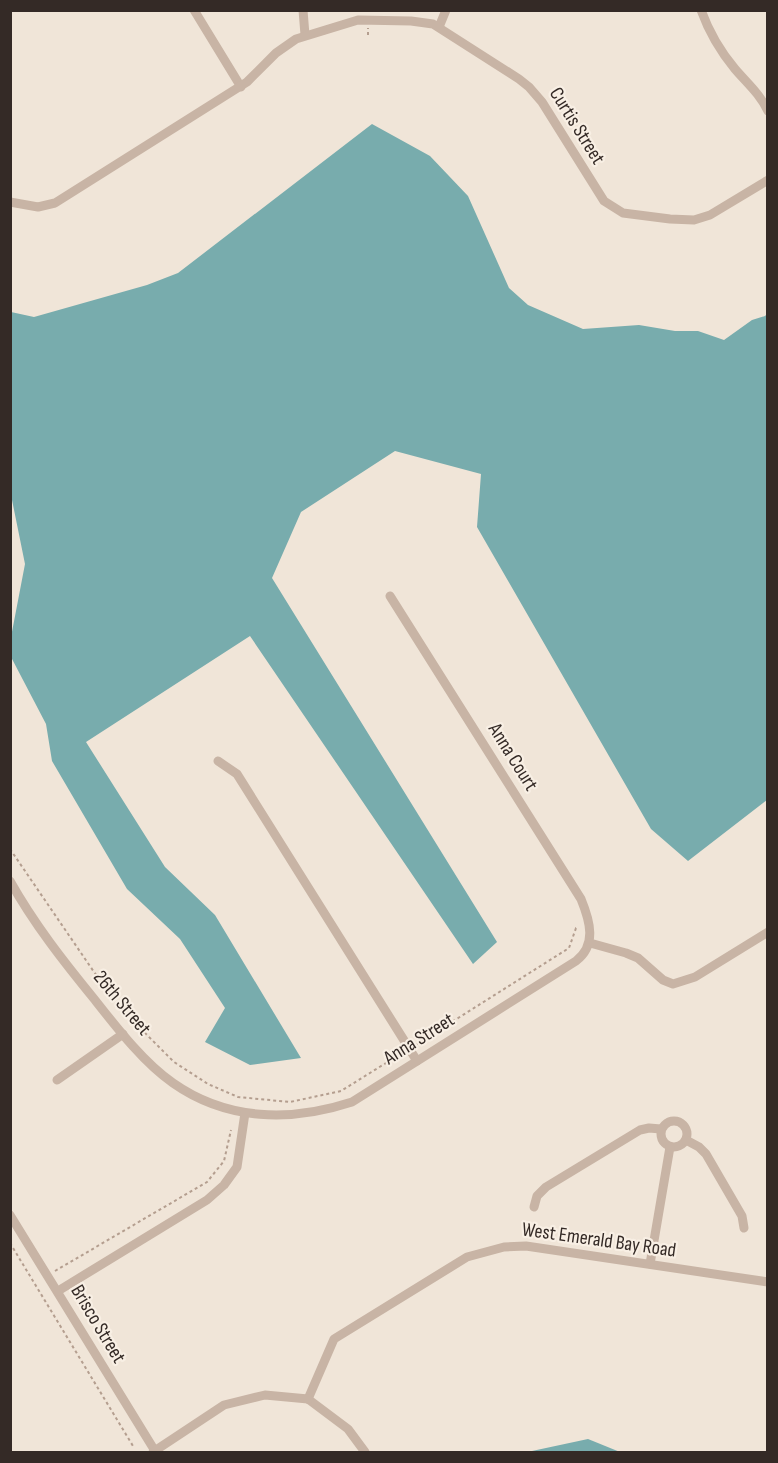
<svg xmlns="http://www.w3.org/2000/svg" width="778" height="1463" viewBox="0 0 778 1463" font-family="'Sofia Sans Condensed',sans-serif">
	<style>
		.water { fill: #78acad }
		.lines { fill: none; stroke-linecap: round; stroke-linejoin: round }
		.path { stroke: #b49e8f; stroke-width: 2; stroke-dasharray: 3 3; stroke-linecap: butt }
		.street { stroke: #c8b4a5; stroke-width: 9 }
		.labels { text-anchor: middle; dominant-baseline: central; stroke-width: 4.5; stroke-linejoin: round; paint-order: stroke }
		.street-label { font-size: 20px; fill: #342a26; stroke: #f8efe4 }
	</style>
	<rect width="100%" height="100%" fill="#f0e5d8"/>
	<!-- water -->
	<g class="water">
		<path d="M372,124l58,32 38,40 41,92 19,17 55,24 56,-4 36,6h23l26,9 28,-20 13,-4 2,-2v486l-79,61 -37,-32 -174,-302 4,-53 -86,-23 -94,61 -29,66 225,364 -24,22 -223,-328 -164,106 79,125 50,48 86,143 -51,7 -45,-23 20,-34 -45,-69 -53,-50 -75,-128 -6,-37 -35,-67v-20l14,-73 -14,-69v-183l23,5 113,-32 31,-12z"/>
		<path d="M588,1439l32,13h-89l1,-1z"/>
	</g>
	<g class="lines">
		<!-- path -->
		<g class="path">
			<path d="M368,35v-7"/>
			<path d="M10,849l84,123 48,58 32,32 34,22 30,13 52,5 51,-11 61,-38"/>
			<path d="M417,1044l152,-96 7,-20h3"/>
			<path d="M10,1243l123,203"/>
			<path d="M55,1271l152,-89 17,-21 7,-31"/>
		</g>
		<!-- street -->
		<g class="street">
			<path d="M194,10l47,77"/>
			<path d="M303,10l2,25"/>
			<path d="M701,10c8,22 19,41 34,59 12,14 25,25 33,42"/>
			<path d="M439,27l7,-17"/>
			<path d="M10,202l28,5 17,-4 192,-121 29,-29 20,-14 62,-19 53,1 22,3 86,55 10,8 13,15 62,99 19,12 47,6 24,1 16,-5 58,-35"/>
			<path d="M218,761l19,13 180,287"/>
			<path d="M10,881c24,43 54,81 85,119 22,28 49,63 78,83 54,38 118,39 179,19l224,-141c21,-16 14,-40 5,-62l-191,-303"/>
			<path d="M590,943l36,10 12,5 25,22 10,4 22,-7 73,-45"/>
			<path d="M57,1080l66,-46"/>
			<circle cx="674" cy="1134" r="13"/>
			<path d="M686,1140l13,7 7,7 36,62 2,12"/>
			<path d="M534,1207l3,-11 9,-9 94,-57 9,-2 12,1"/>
			<path d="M10,1215l145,236"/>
			<path d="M650,1264l20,-117"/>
			<path d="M58,1291l149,-91 17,-15 13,-18 8,-54"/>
			<path d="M308,1399l26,-60 133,-82 37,-10 22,-1 242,36"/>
			<path d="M308,1399l40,30 17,23"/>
			<path d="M153,1452l71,-47 41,-10 43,4"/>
		</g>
	</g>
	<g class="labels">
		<!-- street labels -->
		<g class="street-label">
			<text transform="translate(577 126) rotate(58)">Curtis Street</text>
			<text transform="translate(513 757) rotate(58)">Anna Court</text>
			<text transform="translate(122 1003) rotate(50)">26th Street</text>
			<text transform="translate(419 1039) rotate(-32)">Anna Street</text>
			<text transform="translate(599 1240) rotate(8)">West Emerald Bay Road</text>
			<text transform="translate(98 1324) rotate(59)">Brisco Street</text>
		</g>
	</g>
	<!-- border -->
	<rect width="778" height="1463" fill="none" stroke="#342a26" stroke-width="24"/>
</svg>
